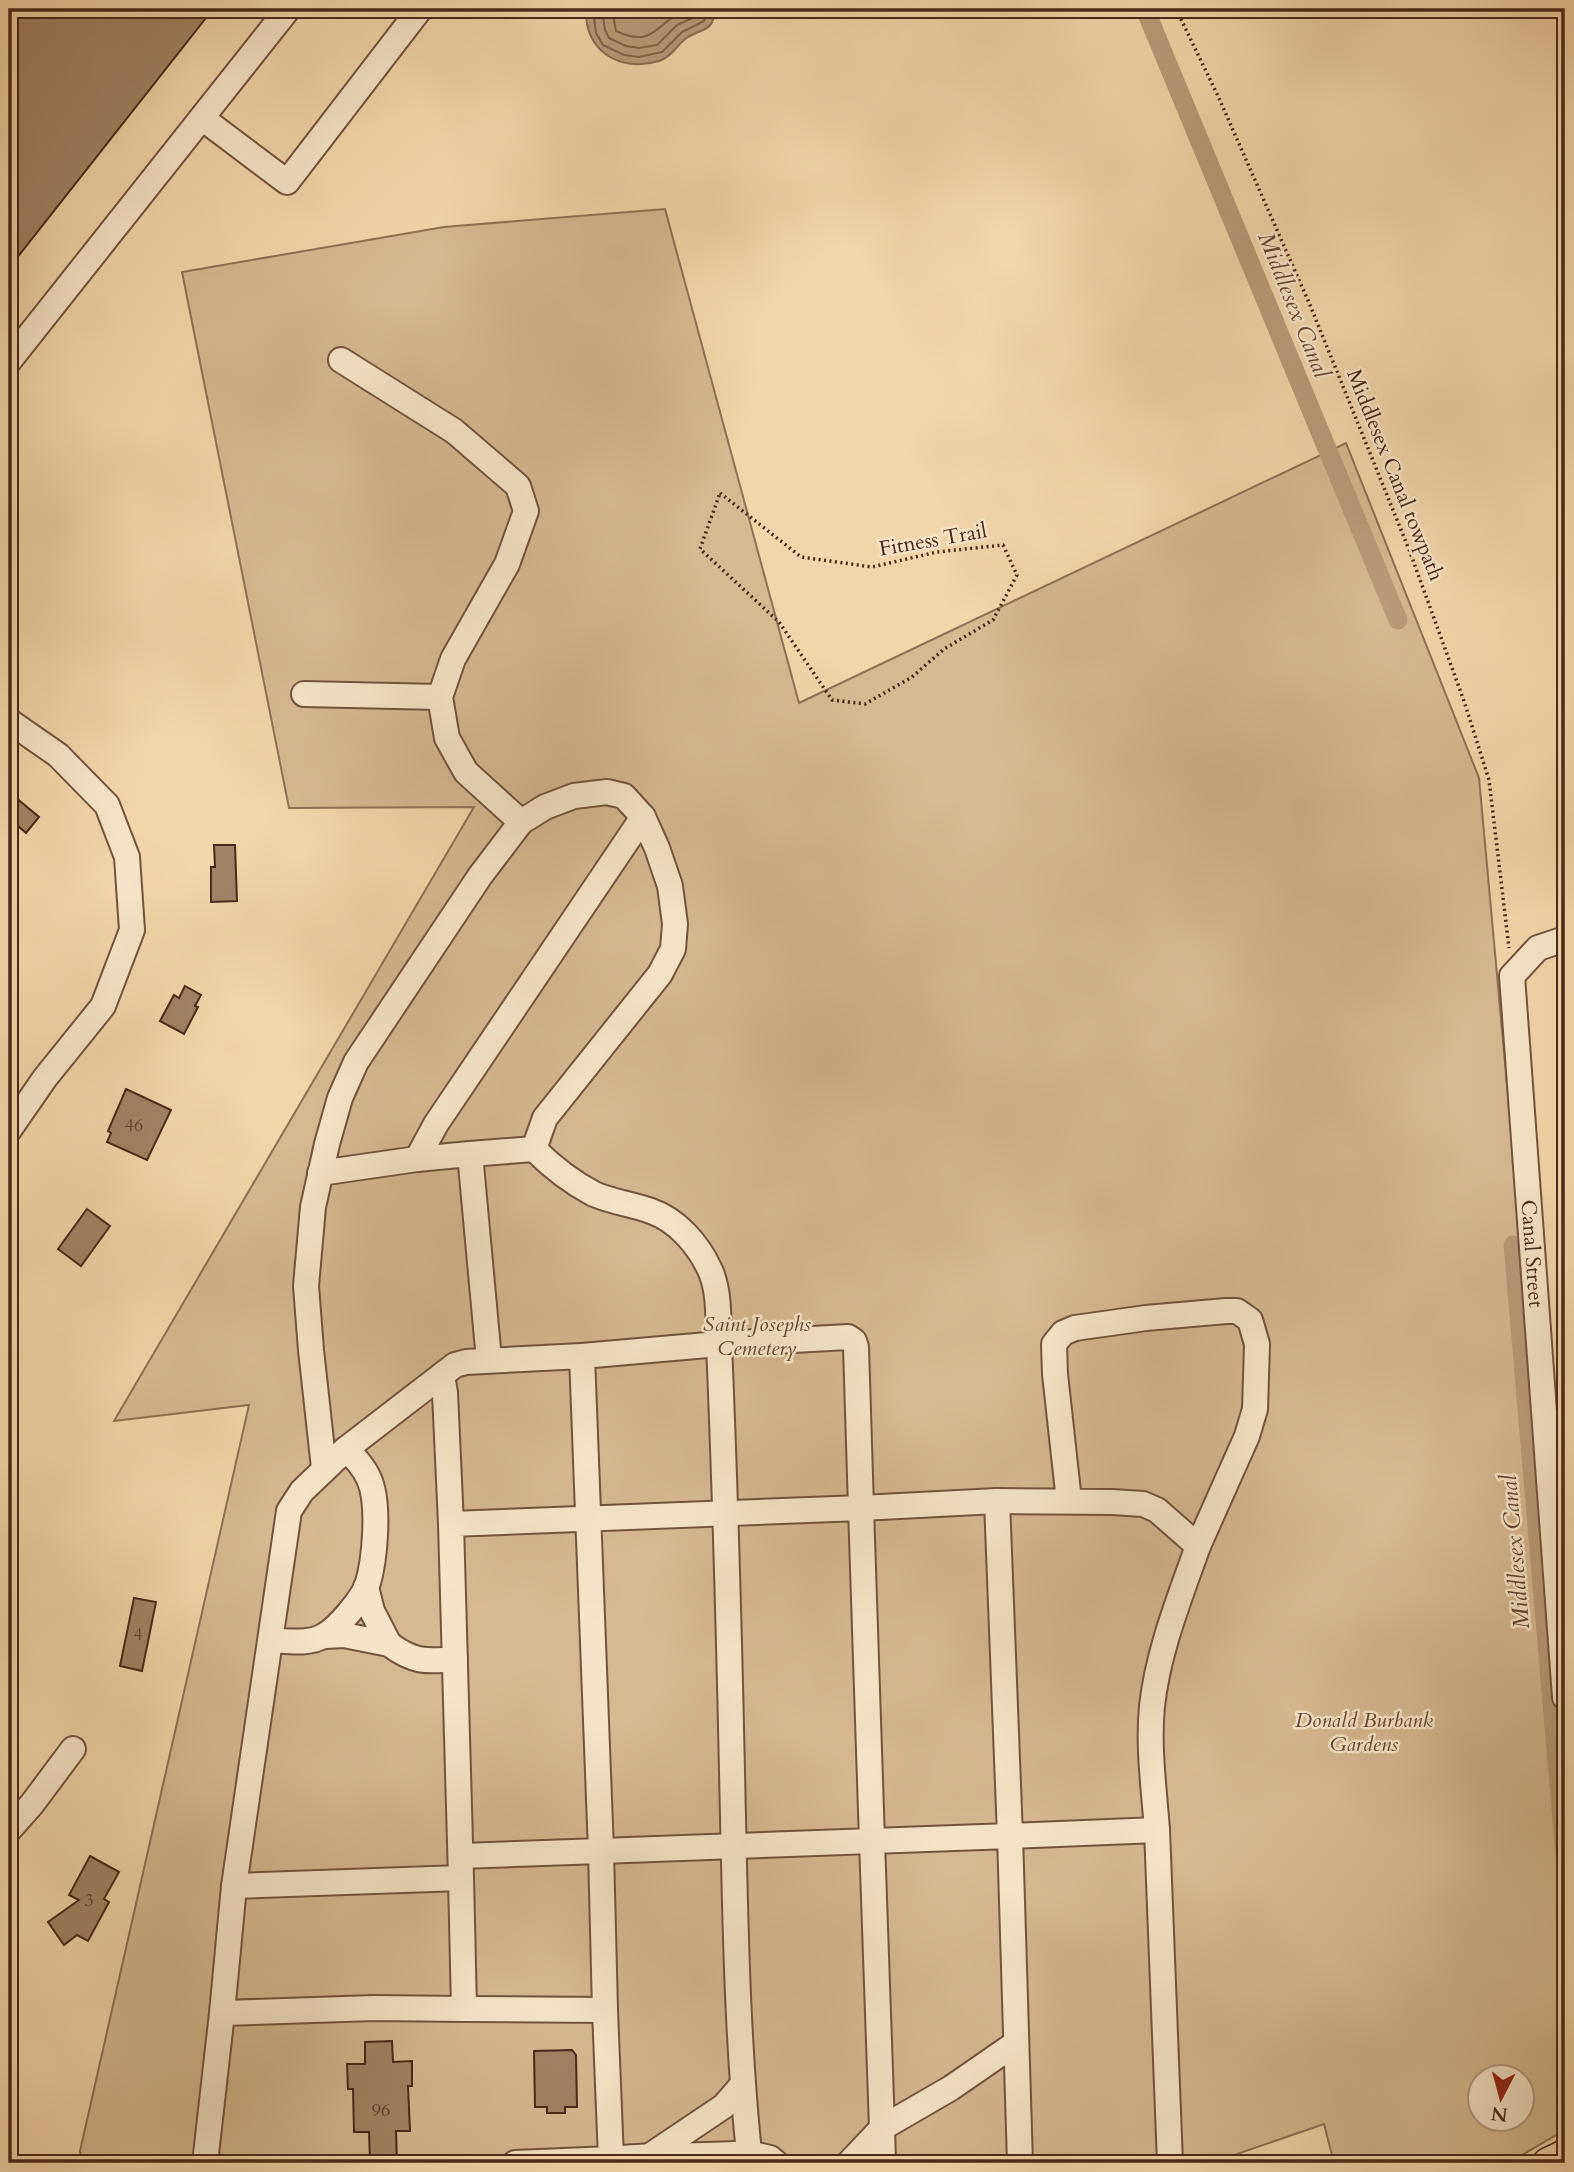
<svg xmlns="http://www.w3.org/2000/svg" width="1574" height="2172" viewBox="0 0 1574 2172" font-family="Cardo,serif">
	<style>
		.green { fill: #d6b892; stroke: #907056; stroke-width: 2; fill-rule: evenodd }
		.water { fill: #ba9a7a; stroke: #8d6c54; stroke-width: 2 }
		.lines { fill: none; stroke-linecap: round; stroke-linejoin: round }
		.shore { stroke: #82614a; stroke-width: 2 }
		.canal { stroke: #ba9a7a; stroke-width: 19 }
		.building { fill: #a28265; stroke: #4a281a; stroke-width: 2 }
		.minor-casing { stroke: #74533e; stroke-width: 28 }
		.major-casing { stroke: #4a281a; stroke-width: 33 }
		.path { stroke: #4a281a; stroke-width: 3.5; stroke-dasharray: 2 3.5; stroke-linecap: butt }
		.minor { stroke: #f7e4c8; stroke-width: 24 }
		.major { stroke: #f3d5ab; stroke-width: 30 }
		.labels { text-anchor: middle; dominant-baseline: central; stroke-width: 5; stroke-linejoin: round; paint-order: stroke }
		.number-label { font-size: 18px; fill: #603e2d }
		.street-label { font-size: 21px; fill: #4a281a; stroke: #f7e4c8 }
		.park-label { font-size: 21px; font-style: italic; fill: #664532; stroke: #f7e4c8 }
		.water-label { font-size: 23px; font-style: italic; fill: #664432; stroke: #f7e4c8 }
	</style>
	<rect width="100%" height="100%" fill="#f3d5ab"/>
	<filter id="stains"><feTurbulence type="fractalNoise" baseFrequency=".00286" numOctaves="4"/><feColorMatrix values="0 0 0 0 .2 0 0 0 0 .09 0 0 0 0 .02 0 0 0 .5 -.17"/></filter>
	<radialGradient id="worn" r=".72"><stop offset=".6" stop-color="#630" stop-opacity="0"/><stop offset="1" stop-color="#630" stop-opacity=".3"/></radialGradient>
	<!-- green -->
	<path class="green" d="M665,209l134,494 547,-260 133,335 45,492 41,524v336l-57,33h-174l-10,-39 -113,39h-1129l-2,-12 169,-746 -135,16 360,-614 -185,1 -107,-536 262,-45zM1480,2078h42v42h-42z"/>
	<!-- water -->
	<path class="water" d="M586,9h128c1,22 -11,19 -26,28 -11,7 -16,20 -29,24 -39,12 -75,-10 -73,-52z"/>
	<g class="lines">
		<!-- shore -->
		<g class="shore">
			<path d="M593,9l3,24 7,12 21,10 15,2 23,-5 20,-20 22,-11 3,-12"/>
			<path d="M602,9l3,21 4,8 17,8 13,2 18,-3 20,-20 20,-9 1,-7"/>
			<path d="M612,9l4,22c39,18 39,-8 71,-22"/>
		</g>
		<!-- canal -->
		<g class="canal">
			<path d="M1145,9l253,611"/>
			<path d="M1513,1245l52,610"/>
		</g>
	</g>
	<!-- building -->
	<g class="building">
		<path d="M9,9h204l-204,259z"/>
		<path d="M9,792l30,25 -13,16 -8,-7 -9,10z"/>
		<path d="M214,845h21l2,56 -26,1v-35h4z"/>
		<path d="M185,986l16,9 -6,11 3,1 -14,27 -24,-13 14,-26 5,3z"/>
		<path d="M126,1089l45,21 -24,50 -40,-18 4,-9 -3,-2z"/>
		<path d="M87,1209l23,17 -29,40 -23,-17z"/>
		<path d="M134,1598l22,4 -14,69 -22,-5z"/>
		<path d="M90,1856l29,16 -15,27 5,3 -21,39 -11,-6 -13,10 -16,-23 31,-22 -10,-5z"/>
		<path d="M392,2041l1,21 19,-1v25h-4l2,45h-14l1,31h-27l-1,-30h-15l-1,-43h-5l-1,-25h18v-22z"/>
		<path d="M572,2050l4,5 1,52h-12v6h-18v-6h-12l-1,-56z"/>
	</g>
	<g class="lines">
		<!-- minor casing -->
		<g class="minor-casing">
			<g id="minor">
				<path d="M202,118l85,64 133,-173"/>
				<path d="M341,360l113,71 64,55 8,25 -19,53 -54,95 -13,38 7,41 19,34 55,50"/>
				<path d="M9,361l279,-352"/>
				<path d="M304,694l136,3"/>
				<path d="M9,721l49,34 49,50 20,52 5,73 -29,76 -58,72 -36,52"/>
				<path id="s1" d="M1565,939l-27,9 -26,28 53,721"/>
				<path d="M470,1154l64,-5"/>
				<path d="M417,1159l53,-5 19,206"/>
				<path d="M320,1173l97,-14 19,-35 207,-307"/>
				<path d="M442,1375l3,18 6,131"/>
				<path d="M346,1449l109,-84 11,-3 116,-6 19,495 271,-10 -11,-333 -410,16 10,354"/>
				<path d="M324,1468l-13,-118 -5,-64 7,-79 14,-63 13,-46 16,-36 124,-186 41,-54 24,-15 29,-11 33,-4 17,4 19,21 14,31 13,38 5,38 -2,25 -13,25 -115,144 -11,31c18,18 37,33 60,45 18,8 38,10 57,17 26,9 47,33 59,59 10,22 8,50 9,74l-137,12"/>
				<path d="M997,1501l115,1 31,2 14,6 41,36 49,-110 8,-27 2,-65 -7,-24 -13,-9h-11l-80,7 -71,10 -12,5 -9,11 1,30 14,127"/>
				<path d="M325,1636l19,-1 45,9 -17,-33 -6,-24"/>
				<path d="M389,1644c24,18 37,18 66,15"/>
				<path d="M9,1830l23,-26 41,-55"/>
				<path d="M1157,1830c-3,-41 -9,-83 -5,-124 6,-55 28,-109 46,-160"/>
				<path d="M461,1856l140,-5 4,159 -141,-1"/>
				<path d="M222,2013l12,-127"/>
				<path d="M1016,2043l-65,45 -69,40 -10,-287 138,-5 10,327"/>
				<path d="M651,2155l73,-49 18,-21"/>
				<path d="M205,2163l17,-150 152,-5 90,1 -3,-131 -227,8 55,-375 13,-20 44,-42c9,9 18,18 23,30 11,24 6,82 -2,107 -6,14 -29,42 -42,49 -16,10 -37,6 -54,5"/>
				<path d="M515,2163l96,-4 -6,-149"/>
				<path d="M611,2163v-4c46,-5 92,-2 138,-6 -13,-126 -14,-254 -17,-381 -3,-143 -7,-285 -13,-428l129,-7 6,4 2,6 5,161 136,-7 13,335 147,-6 13,333"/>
				<path d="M749,2163v-10l21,5 6,5"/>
				<path d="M849,2163l33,-35 1,35"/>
			</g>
		</g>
		<!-- major casing -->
		<g class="major-casing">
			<path id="major" d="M1548,2163l17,-8"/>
		</g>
		<!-- path -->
		<g class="path">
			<path d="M1176,9l42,87 92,209 100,247 54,149 25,79 20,168"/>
			<path d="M720,493l81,64 71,10 65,-15 66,-7 14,30 -24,45 -49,29 -32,28 -47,27 -33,-4 -53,-78 -79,-73z"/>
		</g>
		<!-- minor -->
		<use href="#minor" class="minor"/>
		<!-- major -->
		<use href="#major" class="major"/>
	</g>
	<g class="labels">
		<!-- number labels -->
		<g class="number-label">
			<text x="134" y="1125">46</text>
			<text x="138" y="1634">4</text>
			<text x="89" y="1900">3</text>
			<text x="381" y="2110">96</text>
		</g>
		<!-- street labels -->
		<g class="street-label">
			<text transform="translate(1395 475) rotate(68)">Middlesex Canal towpath</text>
			<text transform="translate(933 540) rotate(-10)">Fitness Trail</text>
			<text stroke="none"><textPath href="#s1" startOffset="345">Canal Street</textPath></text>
		</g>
		<!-- park labels -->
		<g class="park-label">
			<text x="757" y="1324">Saint Josephs<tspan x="757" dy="24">Cemetery</tspan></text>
			<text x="1364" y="1720">Donald Burbank<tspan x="1364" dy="24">Gardens</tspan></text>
		</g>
		<!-- water labels -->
		<g class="water-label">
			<text transform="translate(1294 305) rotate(68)">Middlesex Canal</text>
			<text transform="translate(1515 1552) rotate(-95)">Middlesex Canal</text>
		</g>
	</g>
	<!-- margin -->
	<rect width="1574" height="2172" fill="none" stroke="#f3d5ab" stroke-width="35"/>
	<rect x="10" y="10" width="1553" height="2151" fill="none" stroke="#4a281a" stroke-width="3.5"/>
	<rect x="18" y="18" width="1539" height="2137" fill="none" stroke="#4a281a" stroke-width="2"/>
	<!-- north arrow -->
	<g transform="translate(1501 2098) rotate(186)"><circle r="33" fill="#f7e4c8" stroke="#b29982" stroke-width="2"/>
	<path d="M0-5L12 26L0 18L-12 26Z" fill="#8f2418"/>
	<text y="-10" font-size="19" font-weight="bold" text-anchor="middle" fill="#4a281a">N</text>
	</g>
	<rect width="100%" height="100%" filter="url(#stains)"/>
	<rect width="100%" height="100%" fill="url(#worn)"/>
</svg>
